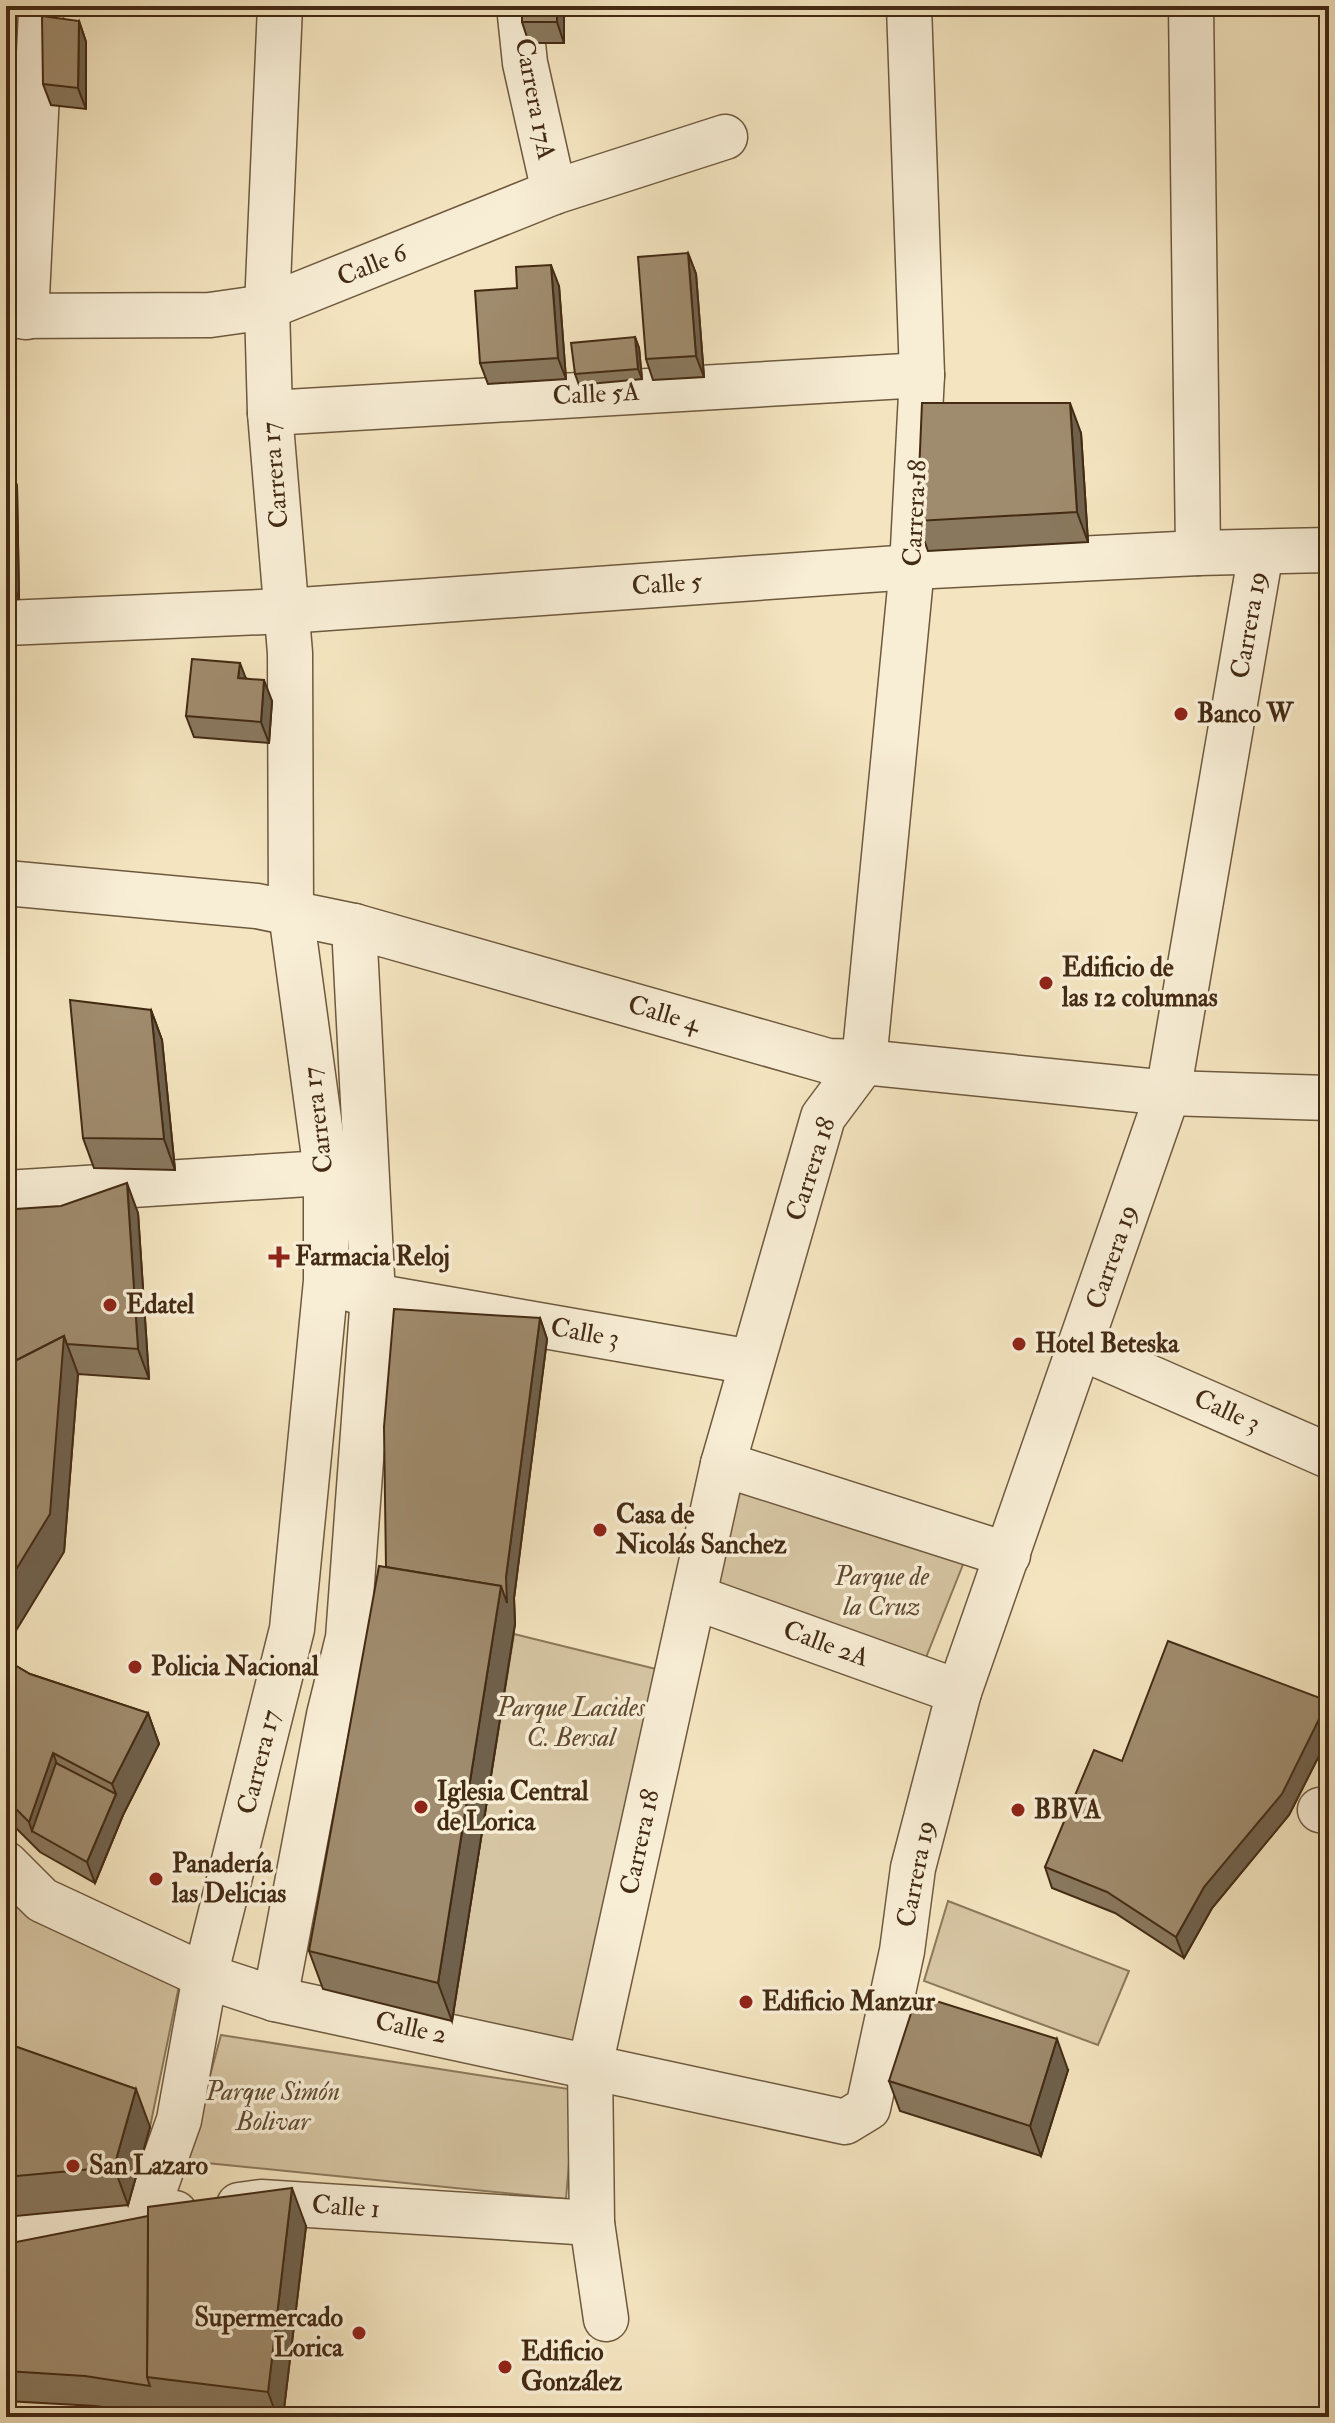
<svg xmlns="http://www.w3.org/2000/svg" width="1335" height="2423" viewBox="0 0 1335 2423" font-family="'IM FELL Double Pica',serif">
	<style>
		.green { fill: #d6c5a3; stroke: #8c785b; stroke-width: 2 }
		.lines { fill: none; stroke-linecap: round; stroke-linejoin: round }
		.street-casing { stroke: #6f593e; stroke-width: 47 }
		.street { stroke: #f8eed6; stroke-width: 44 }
		.wall { fill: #89785e; stroke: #432a13; stroke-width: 2 }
		.shaded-wall { fill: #6f614c; stroke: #432a13; stroke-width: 2 }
		.building { fill: #9f8b6d; stroke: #432a13; stroke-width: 2 }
		.poi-dot { fill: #8f2418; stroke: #f8eed6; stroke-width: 3 }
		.labels { text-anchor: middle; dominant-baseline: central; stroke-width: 7; stroke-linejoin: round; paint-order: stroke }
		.street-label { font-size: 26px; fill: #432a13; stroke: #f8eed6 }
		.poi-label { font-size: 26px; font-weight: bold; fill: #432a13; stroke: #f8eed6; text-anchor: start }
		.park-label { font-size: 26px; font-style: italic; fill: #604930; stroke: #f8eed6 }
	</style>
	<rect width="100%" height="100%" fill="#f4e5c0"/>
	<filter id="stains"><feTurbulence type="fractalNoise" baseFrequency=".0025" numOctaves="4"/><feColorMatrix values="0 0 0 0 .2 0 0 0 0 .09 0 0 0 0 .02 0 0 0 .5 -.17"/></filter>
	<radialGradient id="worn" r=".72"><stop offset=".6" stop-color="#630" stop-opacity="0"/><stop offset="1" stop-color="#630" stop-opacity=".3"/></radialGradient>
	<!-- green -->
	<g class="green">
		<path d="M740,1485l226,72 -45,113 -207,-78z"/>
		<path d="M514,1634l142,35 -83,381 -122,-27z"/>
		<path d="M6,1874l175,102 -31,151 -144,-51z"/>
		<path d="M948,1901l181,70 -31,74 -174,-64z"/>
		<path d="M221,2035l354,55 -9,109 -379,-38z"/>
	</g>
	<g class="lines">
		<!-- street casing -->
		<g class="street-casing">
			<g id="street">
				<path d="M519,6l6,57 29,129"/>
				<path d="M1191,6l7,547"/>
				<path d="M6,316l204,-1 57,-8 287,-115 171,-55"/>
				<path d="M26,317l15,-305"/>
				<path d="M270,413l652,-38"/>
				<path d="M6,623l280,-12 626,-44 286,-14 131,-3"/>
				<path d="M6,883l251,23 97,20 474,135 36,1 304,31 161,5"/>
				<path d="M6,1193l349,-22"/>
				<path d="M347,1288l26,8 378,66"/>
				<path d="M1080,1347l249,109"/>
				<path d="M723,1464l285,91"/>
				<path d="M694,1597l265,95"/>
				<path d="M1320,1810l9,2"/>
				<path d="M6,1864l36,36 163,76 70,23 570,123 23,-14 34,-157 11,-83 46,-176 209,-599 93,-541"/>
				<path d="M275,1999l54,-284 19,-77 25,-342 -19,-370"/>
				<path d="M239,2205l22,-3 331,21"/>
				<path d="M145,2216l34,-96 26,-144 87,-347 34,-348v-110l-35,-258 -1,-260 -20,-240 -3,-106 13,-301"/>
				<path d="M6,2231l169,-18"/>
				<path d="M606,2319l-14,-96 -2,-157 133,-602 100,-347 41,-55 48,-495 10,-192 -13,-369"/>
			</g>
		</g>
		<!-- street -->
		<use href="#street" class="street"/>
	</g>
	<!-- wall -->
	<g class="wall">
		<path d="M522,6h42v37h-35l-7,-21z"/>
		<path d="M603,6h37v2l-35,4z"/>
		<path d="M79,21l7,21v67l-35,-4 -8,-21z"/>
		<path d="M688,253l8,21 8,103 -51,3 -7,-21z"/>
		<path d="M559,286l7,93 -78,5 -8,-21 37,-75z"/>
		<path d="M635,337l4,11 3,31 -63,6 -4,-11z"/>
		<path d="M1081,433l7,109 -160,9 -11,-30z"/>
		<path d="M6,465h4l7,21 2,113 -13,1z"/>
		<path d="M246,678l26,23 -3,42 -75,-6 -8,-21z"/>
		<path d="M151,1010l11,30 13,130 -81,-2 -11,-30z"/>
		<path d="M138,1213l11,166 -71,-5 -14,178 -56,-153h-2v-183l9,1z"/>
		<path d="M540,1318l7,21 -33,259 1,26 -63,397 -129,-32 -14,-38 77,-384z"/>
		<path d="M6,1660l24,14 118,39 11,31 -36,71 -28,68 -55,-31 -34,-34z"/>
		<path d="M1329,1703v33l-40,79 -77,93 -28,50 -69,-45 -63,-25 -7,-21 77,-106z"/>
		<path d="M6,2043l144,84 -22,78 -122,12z"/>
		<path d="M1068,2070l-27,86 -141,-45 -11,-30z"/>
		<path d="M306,2226l-23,191h-112l-75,-11 -90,-5v-157z"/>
	</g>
	<!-- shaded-wall -->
	<g class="shaded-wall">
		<path d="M557,6h7v37l-7,-21z"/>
		<path d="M79,21l7,21v67l-8,-21z"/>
		<path d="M688,253l8,21 8,103 -8,-21z"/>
		<path d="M551,265l8,21 7,93 -8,-21z"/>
		<path d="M635,337l4,11 3,31 -4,-10z"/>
		<path d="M1070,403l11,30 7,109 -11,-30z"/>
		<path d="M10,465l7,21 2,113 -8,-21z"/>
		<path d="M240,663l8,21 -10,-6z"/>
		<path d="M264,680l8,21 -3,42 -8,-21z"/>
		<path d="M151,1010l11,30 13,130 -11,-31z"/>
		<path d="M127,1183l11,30 11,166 -11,-30z"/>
		<path d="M540,1318l7,21 -33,259 1,26 -63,397 -14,-38 63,-397 5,-9z"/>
		<path d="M64,1336l14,38 -14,178 -58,95v-61z"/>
		<path d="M1328,1701l1,35 -40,79 -77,93 -28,50 -8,-21 28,-50z"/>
		<path d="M148,1713l11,31 -36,71 -28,68 -8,-21 29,-68 -4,-10z"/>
		<path d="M53,1753l11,31 -32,47 -3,-9z"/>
		<path d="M1057,2039l11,31 -27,86 -11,-30z"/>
		<path d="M136,2089l14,38 -22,78 -14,-38z"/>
		<path d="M292,2188l14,38 -23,191h-6l-9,-25z"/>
	</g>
	<!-- building -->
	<g class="building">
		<rect x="522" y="6" width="35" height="16"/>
		<path d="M42,16l37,5 -1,67 -35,-4z"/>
		<path d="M688,253l8,103 -50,3 -8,-102z"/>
		<path d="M551,265l7,93 -78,5 -5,-72 42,-3 -1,-21z"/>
		<path d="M635,337l3,32 -63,5 -4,-31z"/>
		<path d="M922,403h148l7,109 -160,9z"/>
		<path d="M6,465h4l1,113 -5,1z"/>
		<path d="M192,659l48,4 -2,15 26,2 -3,42 -75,-6z"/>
		<path d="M70,1000l81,10 13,129 -81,-1z"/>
		<path d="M127,1183l11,166 -71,-5 -3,-8 -51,26 -1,9 -6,-1v-95l10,-66 45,-3z"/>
		<path d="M6,1216l9,1 -9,58z"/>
		<path d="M394,1309l146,9 -34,259 1,26 -6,-17 -115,-19 -2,-140z"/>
		<path d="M64,1336l-14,178 -44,72v-170l7,-54z"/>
		<path d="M379,1566l122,20 -63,397 -129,-32z"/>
		<path d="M1168,1641l160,60 -46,93 -78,93 -28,50 -69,-45 -62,-25 49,-117 28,11z"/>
		<path d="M6,1660l24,14 118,39 -36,71 -59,-31 -24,69 -23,-23z"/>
		<path d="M56,1763l60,31 -29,68 -55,-31z"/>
		<path d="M917,1995l140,44 -27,87 -141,-45z"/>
		<path d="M6,2043l130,46 -22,78 -108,10z"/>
		<path d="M292,2188l-24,204 -121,-15 1,-170z"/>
		<path d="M148,2216l-1,161 3,9 -65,-10 -79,-5v-127z"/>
	</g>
	<!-- markers -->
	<g class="poi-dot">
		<circle cx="1181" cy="714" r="8"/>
		<circle cx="1046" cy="983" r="8"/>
		<path d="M275 1245h8v8h8v8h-8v8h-8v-8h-8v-8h8z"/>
		<circle cx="110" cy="1305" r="8"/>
		<circle cx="1019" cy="1344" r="8"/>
		<circle cx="600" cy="1530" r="8"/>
		<circle cx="135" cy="1667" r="8"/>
		<circle cx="421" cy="1807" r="8"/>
		<circle cx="1018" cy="1810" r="8"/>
		<circle cx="156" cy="1879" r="8"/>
		<circle cx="746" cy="2002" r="8"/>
		<circle cx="73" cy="2166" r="8"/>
		<circle cx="359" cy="2333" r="8"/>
		<circle cx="505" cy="2367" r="8"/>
	</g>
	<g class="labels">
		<!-- street labels -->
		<g class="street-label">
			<text transform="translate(535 99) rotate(79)">Carrera 17A</text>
			<text transform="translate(372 265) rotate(-22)">Calle 6</text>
			<text transform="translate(596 394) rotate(-3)">Calle 5A</text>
			<text transform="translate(275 475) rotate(-95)">Carrera 17</text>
			<text transform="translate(915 513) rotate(-87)">Carrera 18</text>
			<text transform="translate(667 584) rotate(-4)">Calle 5</text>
			<text transform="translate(1249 625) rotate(-80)">Carrera 19</text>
			<text transform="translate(664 1014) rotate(16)">Calle 4</text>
			<text transform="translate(318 1120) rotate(-97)">Carrera 17</text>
			<text transform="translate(811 1169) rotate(-72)">Carrera 18</text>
			<text transform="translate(1112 1257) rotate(-71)">Carrera 19</text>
			<text transform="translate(585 1333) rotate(10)">Calle 3</text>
			<text transform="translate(1227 1411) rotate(24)">Calle 3</text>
			<text transform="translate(826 1644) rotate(20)">Calle 2A</text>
			<text transform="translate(259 1762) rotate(-76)">Carrera 17</text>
			<text transform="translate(640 1842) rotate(-78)">Carrera 18</text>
			<text transform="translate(916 1874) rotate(-79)">Carrera 19</text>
			<text transform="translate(411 2028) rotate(12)">Calle 2</text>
			<text transform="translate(346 2207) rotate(4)">Calle 1</text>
		</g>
		<!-- poi labels -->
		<g class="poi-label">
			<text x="1197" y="714">Banco W</text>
			<text x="1062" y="968">Edificio de<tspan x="1062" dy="30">las 12 columnas</tspan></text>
			<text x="295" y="1257">Farmacia Reloj</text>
			<text x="126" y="1305">Edatel</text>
			<text x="1035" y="1344">Hotel Beteska</text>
			<text x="616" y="1515">Casa de<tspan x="616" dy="30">Nicolás Sanchez</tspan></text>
			<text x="151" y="1667">Policia Nacional</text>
			<text x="437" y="1792">Iglesia Central<tspan x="437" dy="30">de Lorica</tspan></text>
			<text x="1034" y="1810">BBVA</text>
			<text x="172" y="1864">Panadería<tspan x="172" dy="30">las Delicias</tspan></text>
			<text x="762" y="2002">Edificio Manzur</text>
			<text x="89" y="2166">San Lazaro</text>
			<text x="343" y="2318" text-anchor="end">Supermercado<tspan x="343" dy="30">Lorica</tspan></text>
			<text x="521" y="2352">Edificio<tspan x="521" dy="30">González</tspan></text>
		</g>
		<!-- park labels -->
		<g class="park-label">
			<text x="882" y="1577">Parque de<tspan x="882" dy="30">la Cruz</tspan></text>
			<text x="571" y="1708">Parque Lacides<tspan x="571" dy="30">C. Bersal</tspan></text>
			<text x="273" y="2092">Parque Simón<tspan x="273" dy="30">Bolivar</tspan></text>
		</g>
	</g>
	<!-- margin -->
	<rect width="1335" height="2423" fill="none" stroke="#f4e5c0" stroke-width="32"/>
	<rect x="8" y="8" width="1319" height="2407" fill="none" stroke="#432a13" stroke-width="4"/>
	<rect x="16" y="16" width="1303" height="2391" fill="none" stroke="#432a13" stroke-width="2"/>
	<rect width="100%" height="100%" filter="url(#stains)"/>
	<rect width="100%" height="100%" fill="url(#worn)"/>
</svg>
